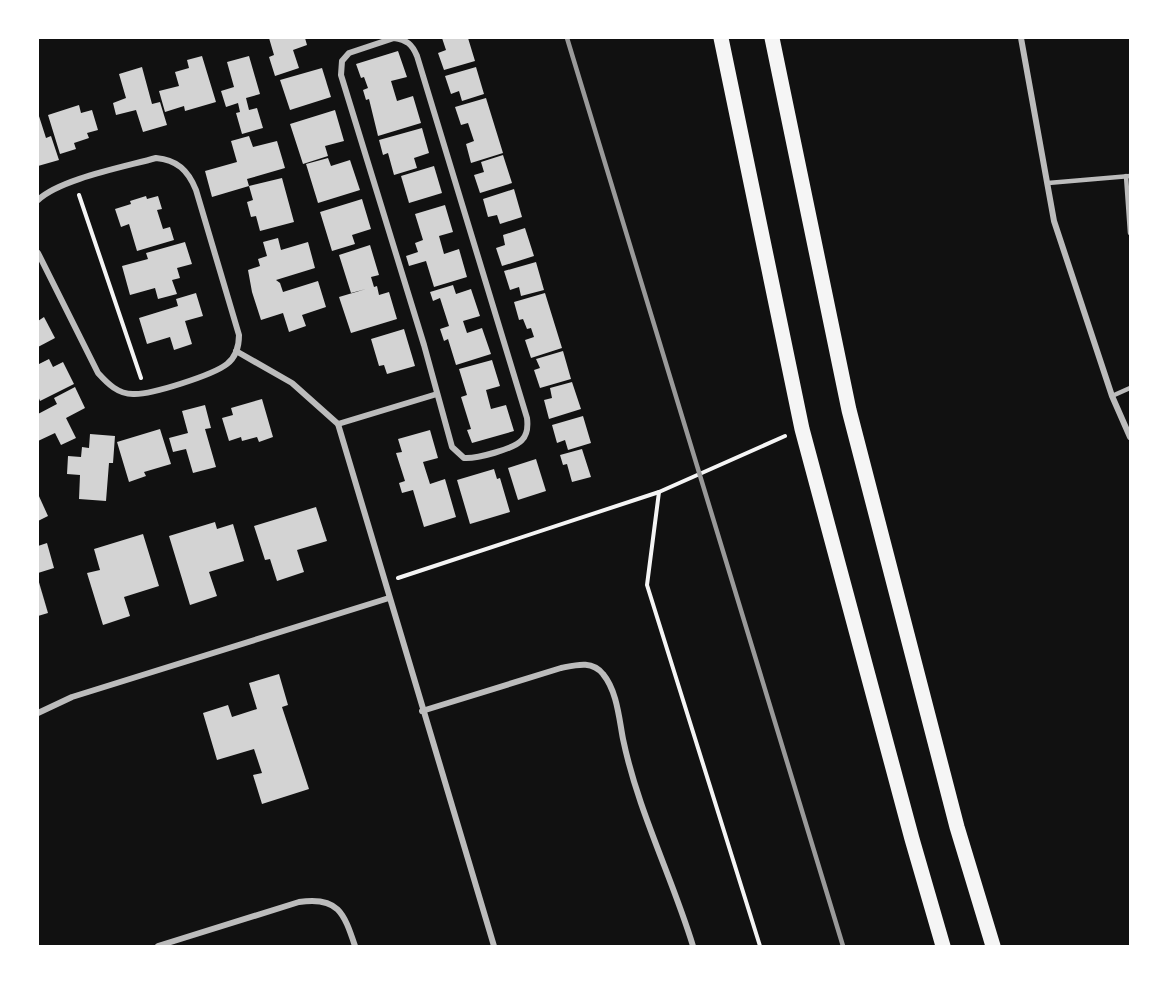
<svg xmlns="http://www.w3.org/2000/svg" width="1168" height="984" viewBox="0 0 1168 984" font-family="Karla,sans-serif">
	<style>
		.building { fill: #d3d3d3 }
		.lines { fill: none; stroke-linecap: round; stroke-linejoin: round }
		.path { stroke: #f5f5f5; stroke-width: 4 }
		.service { stroke: #bcbcbc; stroke-width: 4.5 }
		.minor { stroke: #bcbcbc; stroke-width: 6 }
		.primary { stroke: #f5f5f5; stroke-width: 15 }
		.rail { stroke: #9a9a9a; stroke-width: 4.5 }
	</style>
	<rect width="100%" height="100%" fill="#111"/>
	<!-- building -->
	<g class="building">
		<path d="M269,38h36l2,7 -14,5 6,18 -24,8 -6,-19 5,-2z"/>
		<path d="M442,38h26l7,23 -31,9 -6,-17 8,-3z"/>
		<path d="M398,51l9,26 -16,4 6,20 16,-5 8,27 -43,13 -9,-37 -3,1 -3,-10 5,-2 -4,-11 -3,1 -5,-14z"/>
		<path d="M202,56l14,46 -31,9 -1,-5 -19,6 -6,-21 20,-5 -4,-14 14,-4 -2,-8z"/>
		<path d="M249,56l11,38 -14,4 3,12 8,-2 6,20 -21,6 -6,-21 4,-1 -2,-9 -12,4 -5,-16 13,-4 -7,-25z"/>
		<path d="M142,67l10,37 8,-2 7,23 -24,7 -7,-22 -20,5 -3,-12 13,-5 -7,-24z"/>
		<path d="M476,67l8,27 -22,7 -3,-10 -8,3 -6,-18z"/>
		<path d="M322,68l9,29 -41,13 -10,-30z"/>
		<path d="M486,98l17,55 -32,10 -5,-19 8,-3 -6,-18 -7,2 -6,-18z"/>
		<path d="M79,105l2,8 11,-3 6,20 -11,3 2,5 -15,5 2,6 -16,5 -12,-39z"/>
		<path d="M335,110l9,31 -19,5 3,10 -25,8 -13,-40z"/>
		<path d="M38,113l8,25 5,-2 8,24 -21,6z"/>
		<path d="M422,128l7,25 -15,5 3,10 -23,7 -6,-22 -5,2 -4,-15z"/>
		<path d="M249,136l4,11 24,-6 8,27 -38,11 2,7 -37,11 -7,-26 32,-9 -6,-21z"/>
		<path d="M503,155l9,28 -32,10 -6,-18 10,-3 -3,-10z"/>
		<path d="M328,158l3,8 19,-6 10,30 -42,13 -12,-39z"/>
		<path d="M434,166l8,27 -33,10 -8,-27z"/>
		<path d="M282,178l12,44 -34,9 -4,-15 -5,1 -4,-15 6,-2 -4,-14z"/>
		<path d="M514,189l8,28 -22,7 -3,-9 -9,2 -5,-18z"/>
		<path d="M146,196l1,3 11,-3 4,13 -5,1 6,19 7,-2 4,13 -37,11 -8,-27 -8,3 -6,-18 16,-5 -1,-3z"/>
		<path d="M362,199l9,30 -19,6 3,9 -23,7 -12,-39z"/>
		<path d="M445,205l8,27 -14,4 5,18 15,-5 8,28 -33,10 -8,-26 -17,5 -3,-10 12,-4 -3,-9 8,-3 -8,-26z"/>
		<path d="M525,228l9,28 -32,10 -6,-18 9,-3 -2,-10z"/>
		<path d="M278,238l3,12 27,-8 7,26 -39,12 4,3 3,9 35,-11 8,26 -24,8 4,11 -17,6 -6,-19 -22,7 -9,-28 -4,-22 12,-4 -2,-7 9,-3 -4,-14z"/>
		<path d="M185,242l7,22 -15,4 3,10 -8,2 5,14 -19,5 -3,-11 -25,7 -8,-29 26,-7 -2,-6z"/>
		<path d="M370,245l9,30 -8,2 3,10 3,-1 2,9 10,-3 8,27 -46,14 -12,-36 27,-8 -15,4 -12,-38z"/>
		<path d="M536,262l8,28 -23,6 -2,-9 -9,3 -6,-19z"/>
		<path d="M453,285l3,9 15,-5 9,27 -17,5 4,12 15,-5 9,26 -35,11 -8,-26 -4,2 -4,-12 9,-3 -9,-28 -7,3 -3,-9z"/>
		<path d="M196,293l7,23 -18,5 7,23 -18,6 -4,-13 -23,7 -8,-26 39,-12 -2,-7z"/>
		<path d="M545,293l17,55 -31,10 -6,-18 9,-3 -3,-9 -4,1 -4,-10 -4,1 -5,-18z"/>
		<path d="M44,317l11,21 -17,9v-26z"/>
		<path d="M404,329l11,37 -28,8 -3,-9 -5,1 -8,-27z"/>
		<path d="M563,351l8,28 -31,9 -6,-18 6,-2 -4,-9z"/>
		<path d="M49,359l4,8 10,-5 11,22 -34,17 -2,-5v-36l1,4z"/>
		<path d="M492,360l8,26 -14,4 5,19 15,-4 8,26 -42,12 -5,-13 4,-1 -10,-32 6,-2 -8,-26z"/>
		<path d="M572,382l9,27 -32,10 -5,-19 8,-2 -2,-10z"/>
		<path d="M75,387l10,21 -19,10 10,20 -15,7 -6,-12 -17,8v-27l19,-10 -3,-6z"/>
		<path d="M262,399l11,38 -14,5 -2,-5 -15,4 -1,-4 -12,4 -7,-23 11,-3 -2,-7z"/>
		<path d="M205,405l6,23 -6,1 11,38 -23,6 -7,-24 -13,3 -4,-14 19,-5 -6,-22z"/>
		<path d="M583,416l8,27 -23,7 -3,-10 -8,3 -5,-18z"/>
		<path d="M160,429l11,35 -27,8 2,4 -17,6 -12,-40z"/>
		<path d="M430,430l8,28 -15,4 7,22 15,-5 11,38 -32,10 -11,-37 -11,3 -3,-10 6,-2 -9,-28 6,-1 -4,-13z"/>
		<path d="M90,434l25,2 -2,27h-4l-3,38 -27,-2 1,-24 -13,-1 1,-18 13,1 1,-10 7,1z"/>
		<path d="M582,449l9,28 -19,5 -5,-18 -4,1 -3,-10z"/>
		<path d="M536,459l10,32 -28,9 -10,-32z"/>
		<path d="M494,469l3,10 3,-1 10,34 -40,12 -13,-44z"/>
		<path d="M38,494l10,22 -10,5z"/>
		<path d="M316,507l11,34 -30,9 7,22 -27,9 -7,-22 -5,1 -11,-34z"/>
		<path d="M215,522l2,7 16,-5 11,37 -35,11 8,24 -27,9 -21,-69z"/>
		<path d="M143,534l16,52 -35,11 6,19 -27,9 -16,-52 13,-3 -6,-21z"/>
		<path d="M47,543l7,25 -16,5v-27z"/>
		<path d="M38,579l10,34 -10,3z"/>
		<path d="M279,674l9,31 -6,2 27,82 -47,15 -9,-29 9,-2 -8,-24 -37,11 -14,-47 25,-8 4,12 25,-8 -8,-26z"/>
	</g>
	<g class="lines">
		<!-- path -->
		<g class="path">
			<path d="M79,195l62,183"/>
			<path d="M659,492l-12,93 113,361"/>
			<path d="M398,578l261,-86 126,-56"/>
		</g>
		<!-- service -->
		<g class="service">
			<path d="M1126,176l4,57"/>
			<path d="M1048,183l82,-7"/>
			<path d="M1112,396l18,-8"/>
		</g>
		<!-- minor -->
		<g class="minor">
			<path d="M394,38c13,2 18,6 23,18l110,362c1,8 1,16 -5,22 -8,9 -46,19 -58,18l-12,-11 -28,-102 -83,-270 1,-14 7,-8z"/>
			<path d="M1021,38l33,183 58,175 18,41"/>
			<path d="M38,200c22,-21 86,-33 118,-42 21,2 32,12 40,32l43,145c0,11 -3,22 -12,29 -14,11 -76,31 -94,30 -15,0 -25,-10 -35,-21l-60,-120"/>
			<path d="M236,351l56,32 46,41 156,522"/>
			<path d="M338,424l99,-30"/>
			<path d="M422,711l139,-43c15,-3 31,-8 42,6 14,17 16,44 20,65 15,72 49,138 70,207"/>
			<path d="M38,713l34,-16 317,-99"/>
			<path d="M158,946l141,-44c39,-6 45,11 56,44"/>
		</g>
		<!-- primary -->
		<g class="primary">
			<path d="M721,38l81,391 110,410 31,107"/>
			<path d="M772,38l77,372 108,417 36,119"/>
		</g>
		<!-- rail -->
		<path class="rail" d="M567,38l276,908"/>
	</g>
	<!-- border -->
	<rect width="1168" height="984" fill="none" stroke="#ffffff" stroke-width="78"/>
</svg>
